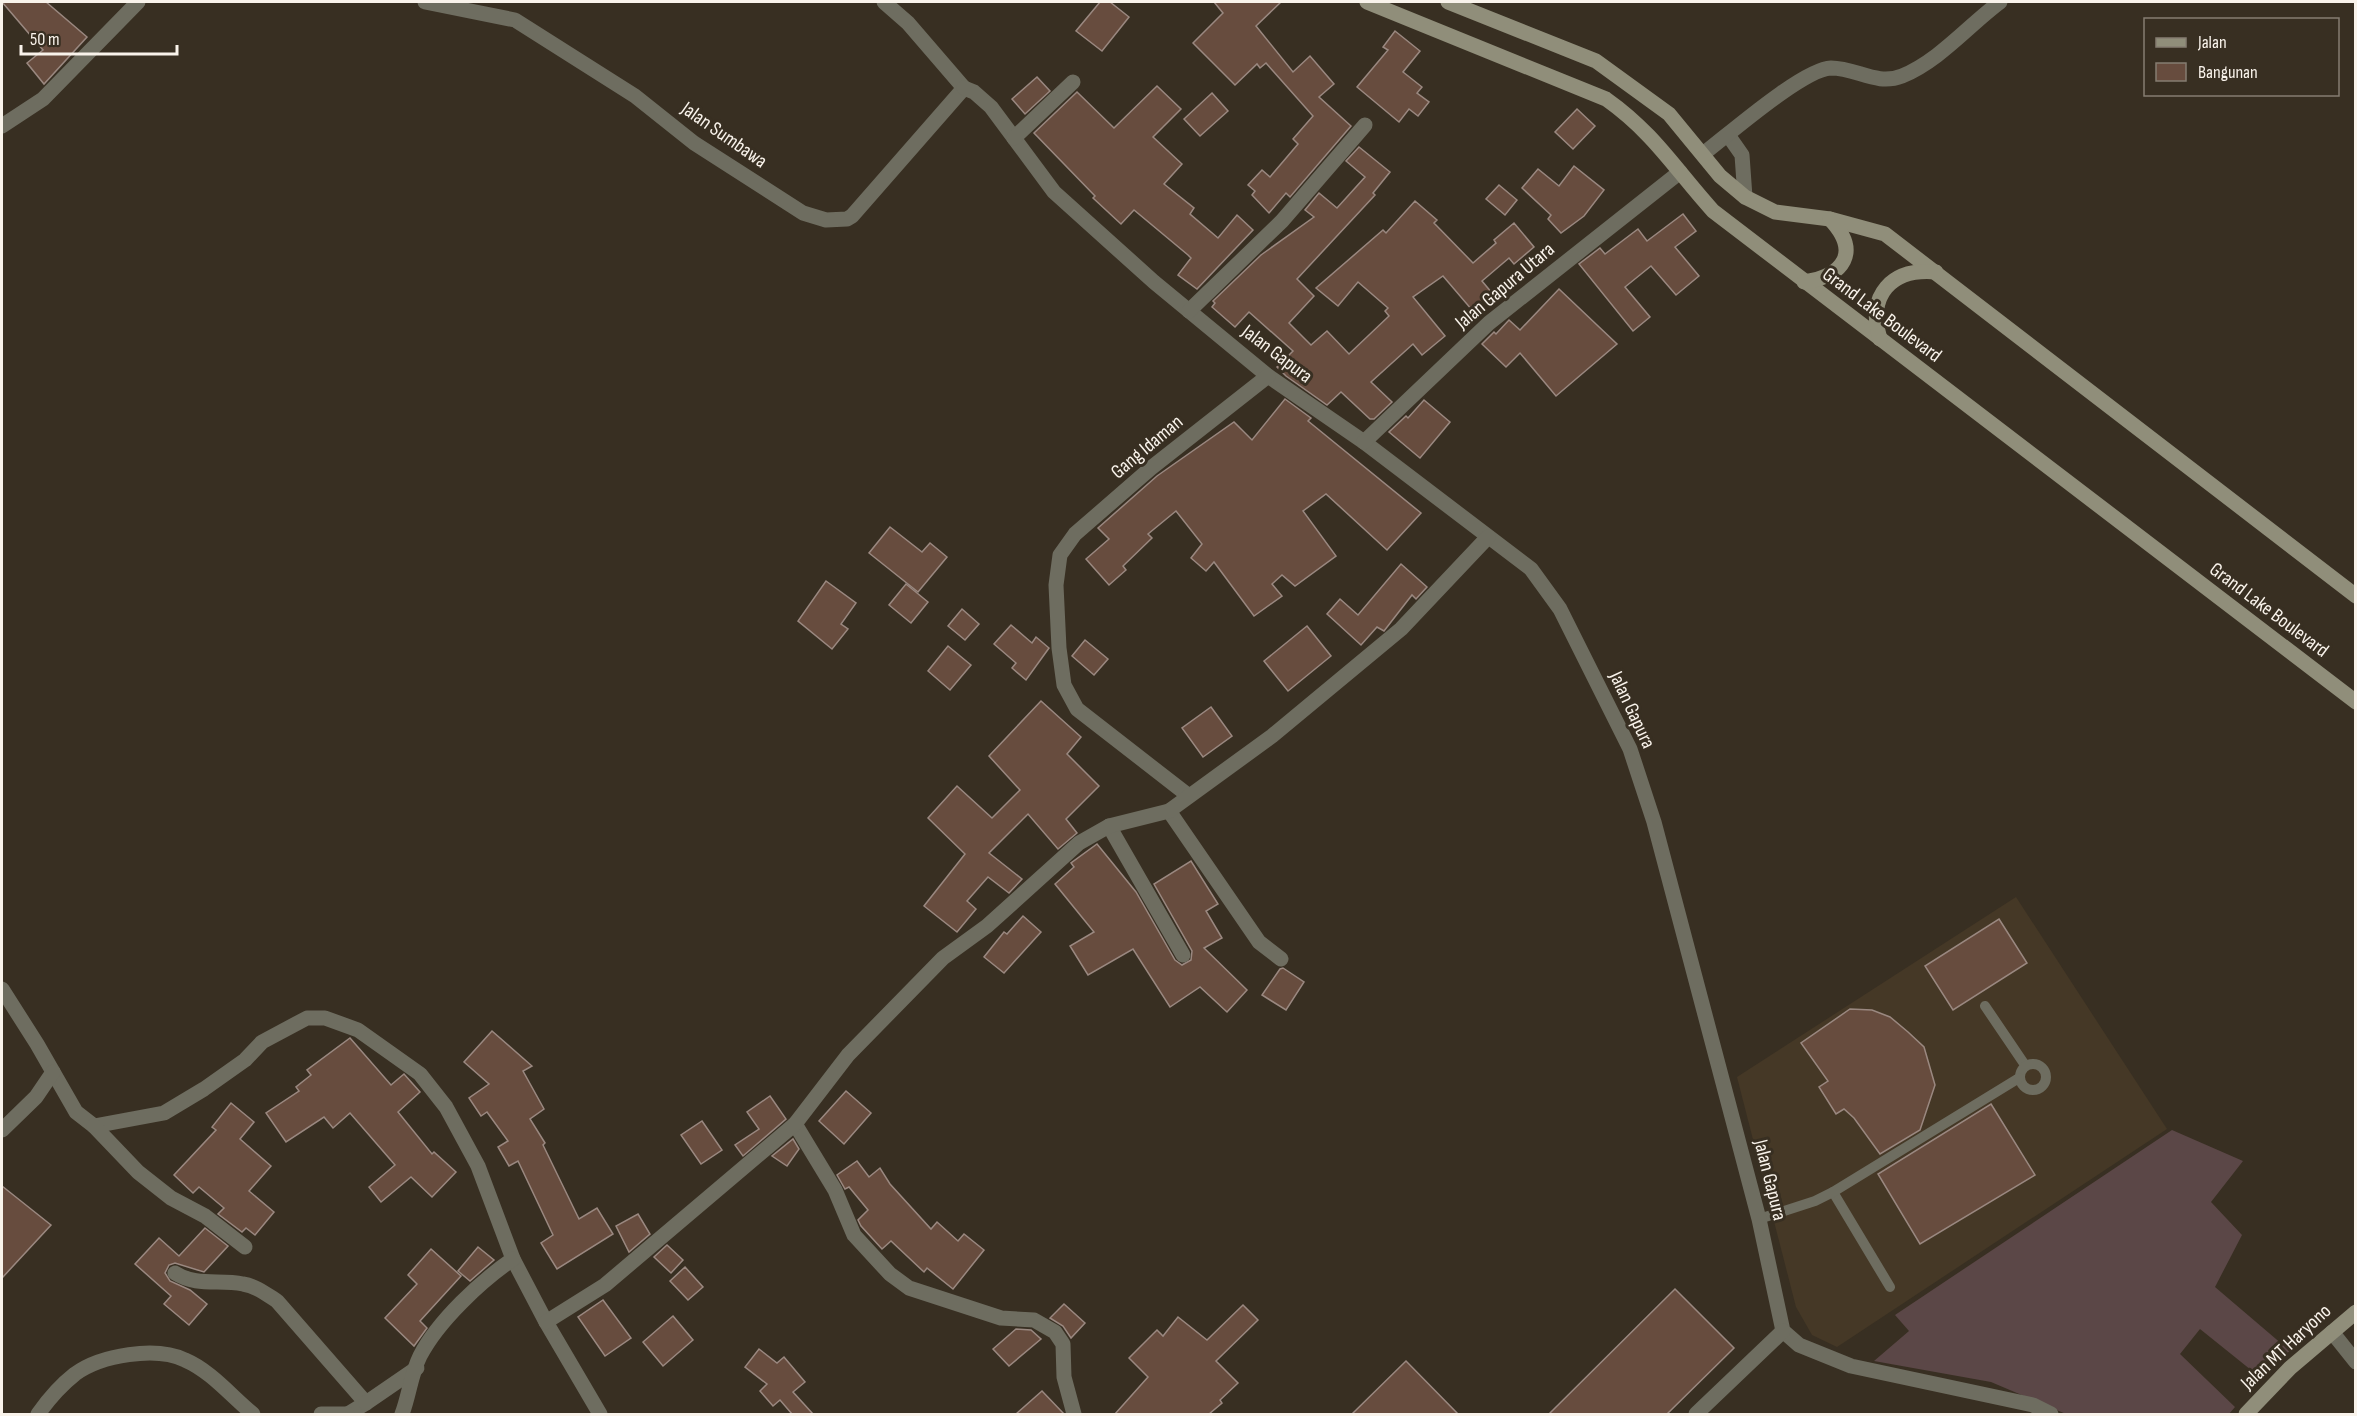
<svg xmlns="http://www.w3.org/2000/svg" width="2357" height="1416" viewBox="0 0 2357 1416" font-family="'Sofia Sans Condensed',sans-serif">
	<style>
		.built { fill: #453826 }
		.grass { fill: #5b4747 }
		.building { fill: #674c3e; stroke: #9a8880; stroke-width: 1.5 }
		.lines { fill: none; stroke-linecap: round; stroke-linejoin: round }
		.lane { stroke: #6e6d60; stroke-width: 10 }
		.street { stroke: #6e6d60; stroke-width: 15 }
		.secondary { stroke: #908e7a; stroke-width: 15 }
		.labels { text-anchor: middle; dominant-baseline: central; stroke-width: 6; stroke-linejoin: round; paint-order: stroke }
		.street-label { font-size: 20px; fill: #f9f3eb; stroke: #382f22 }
	</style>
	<rect width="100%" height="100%" fill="#382f22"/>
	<!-- built -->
	<path class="built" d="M2016,897l151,232 -330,218 -25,-12 -16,-28 -59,-230z"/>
	<!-- grass -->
	<path class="grass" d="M2172,1130l71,31 -32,41 31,33 -27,52 75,64 -34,23 -56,-45 -20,25 55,53 -6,7h-163l-75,-32 -117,-21 35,-30 -14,-16z"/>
	<!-- building -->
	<g class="building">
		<path d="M2,2h44l41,35 -43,47 -17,-21 16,-13z"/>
		<path d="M1100,2h10l19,15 -27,34 -26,-20z"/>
		<path d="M1214,2h67l-25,24 37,46 17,-16 24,28 -15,13 32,29 -61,71 -4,-4 -17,20 -17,-18 3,-4 -7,-6 14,-15 8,7 28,-33 -5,-5 20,-23 -47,-53 -6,5 -3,-4 -22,21 -42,-42 30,-30z"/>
		<path d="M1395,31l25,20 -17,21 19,15 -5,6 12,9 -11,14 -9,-7 -10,13 -42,-35 31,-37 -5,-3z"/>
		<path d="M1037,77l13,14 -25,23 -13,-15z"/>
		<path d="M1157,86l24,23 -28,28 29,27 -18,20 30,24 -4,6 28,24 19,-23 16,15 -56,59 -19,-14 13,-17 -3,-3 -54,-45 -13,14 -28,-26 2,-2 -61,-63 43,-41 37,36z"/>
		<path d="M1212,93l16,18 -28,25 -16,-17z"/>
		<path d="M1577,109l18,17 -22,23 -18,-17z"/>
		<path d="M1359,147l31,25 -17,21 2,2 -78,84 17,17 -25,27 22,22 16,-14 22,23 40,-38 -4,-5 3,-3 -30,-26 -20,24 -22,-18 67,-58 3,3 29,-32 22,19 -3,3 39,40 23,-20 -2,-3 20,-17 20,24 -20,17 -5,-6 -27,23 10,12 -20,17 -29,-34 -30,21 32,39 -23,19 -9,-11 -42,38 21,20 -18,17h-4l-29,-27 -14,13 -41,-29 -9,-9 16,-16 -44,-39 -14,15 -23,-20 3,-4 -2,-2 48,-46 53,-38 -9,-7 14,-17 18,15 28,-31 -19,-16z"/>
		<path d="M1574,166l30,24 -20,26 -23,17 -13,-14 3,-4 -29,-27 16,-19 21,17z"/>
		<path d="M1499,185l18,15 -12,15 -19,-16z"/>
		<path d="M1683,214l13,17 -21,16 24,29 -23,19 -25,-29 -26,21 25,30 -17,14 -54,-67 21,-16 5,6 33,-25 9,12z"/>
		<path d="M1559,289l58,55 -61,52 -36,-43 -14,14 -24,-23 12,-12 2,2 13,-14 11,10z"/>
		<path d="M1285,399l26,19 -3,3 113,92 -34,37 -61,-56 -23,17 33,45 -41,30 -13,-11 -10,9 10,12 -28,20 -40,-54 -8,9 -15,-13 11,-14 -26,-33 -28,23 4,4 -29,28 3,4 -17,15 -23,-26 23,-20 -11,-11 59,-52 77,-54 18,18z"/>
		<path d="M1424,400l26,22 -30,36 -31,-26 17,-16 2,2z"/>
		<path d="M890,527l32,25 8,-9 17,14 -29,35 -49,-39z"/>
		<path d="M1401,564l26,23 -11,12 -4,-4 -28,36 -7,-4 -16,18 -34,-31 13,-15 18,16z"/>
		<path d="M826,581l30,22 -15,21 7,5 -16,20 -34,-28z"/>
		<path d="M906,584l22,18 -17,21 -22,-18z"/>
		<path d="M962,609l17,15 -14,16 -17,-14z"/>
		<path d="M1011,625l21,18 4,-6 13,11 -23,32 -14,-12 4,-5 -22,-19z"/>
		<path d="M1307,626l24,30 -43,35 -24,-30z"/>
		<path d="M1085,640l23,19 -14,16 -22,-19z"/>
		<path d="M948,646l23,19 -21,25 -22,-19z"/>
		<path d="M1041,701l40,36 -14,17 32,32 -33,33 11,14 -19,16 -30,-35 -39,39 33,26 -13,14 -21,-16 -21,24 9,8 -19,23 -33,-26 41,-52 -37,-36 29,-32 35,32 28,-28 -31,-34z"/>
		<path d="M1211,707l21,29 -29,21 -21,-29z"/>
		<path d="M1097,844l39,48 39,68 7,5 9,-5 1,-9 -38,-67 37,-23 27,43 -12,7 16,27 -18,10 43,42 -20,22 -27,-25 -30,20 -37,-58 -45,26 -18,-29 24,-14 -39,-48 19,-17 -3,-4z"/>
		<path d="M1023,916l18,16 -37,41 -20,-16 20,-25 3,2z"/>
		<path d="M1999,919l28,44 -74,47 -28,-44z"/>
		<path d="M1283,968l21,14 -18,28 -24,-15 18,-26z"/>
		<path d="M1850,1009l22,1 18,7 18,15 16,15 11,38 -15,45 -40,24 -26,-36 -10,-9 -8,5 -17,-27 9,-6 -27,-38z"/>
		<path d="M492,1031l40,35 -9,5 21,38 -14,10 15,24 -2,2 36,74 18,-11 16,26 -56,35 -16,-26 12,-8 -35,-74 -9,5 -11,-19 10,-6 -21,-29 -6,4 -12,-18 20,-14 -25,-22z"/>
		<path d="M350,1038l41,47 13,-11 16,18 -22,20 34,42 2,-2 22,20 -24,25 -21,-20 -30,25 -12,-15 26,-22 -45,-52 -17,15 -9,-11 -38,25 -20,-29 33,-22 -3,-4 15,-12 -4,-5z"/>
		<path d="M846,1091l25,22 -27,31 -25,-23z"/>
		<path d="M770,1096l16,23 -43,37 -8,-11 24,-16 -12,-17z"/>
		<path d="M231,1103l23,19 -14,17 31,27 -22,25 25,21 -19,23 -9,-7 -4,4 -24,-18 6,-6 -25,-21 -6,6 -19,-18 42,-45 -4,-3z"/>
		<path d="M1991,1104l44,71 -115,69 -42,-70z"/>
		<path d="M702,1121l20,29 -21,14 -20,-29z"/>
		<path d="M793,1139l6,10 -12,17 -15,-10z"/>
		<path d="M857,1161l12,16 11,-9 10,16 41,45 6,-7 21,19 6,-7 20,16 -31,39 -26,-21 -3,4 -33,-31 -9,8 -21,-23 -3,-6 10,-10 -19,-23 -4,2 -8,-14z"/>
		<path d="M2,1186l49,39 -49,53z"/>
		<path d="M638,1214l12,20 -21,18 -13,-26z"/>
		<path d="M205,1228l23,18 -24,26 -29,-9 -6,2 -4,8 5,8 20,9 17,14 -18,21 -25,-21 7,-8 -36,-32 24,-26 20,18z"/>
		<path d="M667,1245l16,15 -12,13 -17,-16z"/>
		<path d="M478,1247l16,13 -24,21 -12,-10z"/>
		<path d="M431,1249l30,27 -41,45 7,7 -13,18 -29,-28 32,-34 -9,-9z"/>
		<path d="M685,1267l18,20 -15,13 -18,-19z"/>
		<path d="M1675,1289l59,59 -67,66h-118z"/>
		<path d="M603,1300l28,38 -26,18 -27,-39z"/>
		<path d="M1064,1304l21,19 -14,15 -8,-12 -13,-8z"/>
		<path d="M1243,1305l15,15 -42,41 22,22 -18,17 2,3 -13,11h-94l33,-37 -19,-19 28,-28 6,6 15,-19 29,23z"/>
		<path d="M673,1316l20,24 -30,26 -20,-24z"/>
		<path d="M1016,1329l15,1 10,9 -32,27 -16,-17z"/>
		<path d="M759,1349l18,14 7,-6 21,25 -12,10 20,22h-21l-12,-14 -7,6 -13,-15 7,-7 -22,-17z"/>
		<path d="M1406,1361l52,53h-106z"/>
		<path d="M1042,1391l22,23h-48z"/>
	</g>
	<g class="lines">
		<!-- lane -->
		<g class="lane">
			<path d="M1985,1006l40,59"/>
			<circle cx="2033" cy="1077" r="13"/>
			<path d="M1833,1192l57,95"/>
			<path d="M1759,1219l56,-18 18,-9 186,-114"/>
		</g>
		<!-- street -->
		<g class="street">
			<path d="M425,2l90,18 120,76 59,47 109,70 23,7 21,-1 5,-3 112,-128"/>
			<path d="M884,2l24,21 56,65"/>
			<path d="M964,88l10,4 17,15 63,85 100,90 114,94 96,66 167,127 29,40 70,140 24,73 105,397 24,112 16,14 52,21 182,39 18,9"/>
			<path d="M2,126l41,-27 95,-97"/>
			<path d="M1728,135l14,20 3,42"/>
			<path d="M1014,138l59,-56"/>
			<path d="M1703,154c25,-19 100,-85 128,-86 26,0 45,18 71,8 37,-15 67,-51 98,-74"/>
			<path d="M1189,311l93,-90 83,-96"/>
			<path d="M1364,442l125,-119 191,-151"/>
			<path d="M1189,796l-112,-87 -13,-24 -5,-37 -3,-63 4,-30 15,-21 76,-66 117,-92"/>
			<path d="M1169,811l90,131 22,17"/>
			<path d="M1109,826l74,129"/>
			<path d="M2,989l35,55 39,68 18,14 70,-13 40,-24 41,-29 17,-18 45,-24h18l33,12 62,44 26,33 32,59 35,93 33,63 54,92"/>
			<path d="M795,1124l40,66 19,45 36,39 19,14 92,30 33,2 21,12 8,12 1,33 10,37"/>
			<path d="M94,1126l44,46 33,26 34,18 40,31"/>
			<path d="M2,1130l34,-33 17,-25"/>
			<path d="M175,1273c22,14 44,6 68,11 13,2 23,10 34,17l89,102 -18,11"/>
			<path d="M546,1322l59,-37 190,-161 53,-69 95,-97 44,-32 92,-83 30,-17 60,-15 103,-75 129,-107 87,-92"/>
			<path d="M2332,1332l24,30"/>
			<path d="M366,1403l51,-35"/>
			<path d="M38,1414c10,-14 23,-29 37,-40 26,-19 81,-28 110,-14 26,11 47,37 68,54"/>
			<path d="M321,1414h26"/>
			<path d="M402,1414c7,-18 9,-40 18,-58 18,-35 61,-75 93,-97"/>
			<path d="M1696,1414l87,-83"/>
		</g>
		<!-- secondary -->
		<g class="secondary">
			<path d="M1367,2l239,97c48,34 69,70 107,112l643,491"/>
			<path d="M1448,2l148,59 73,53 51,62 25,21 30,15 55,7 55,15 471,362"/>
			<path d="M1804,282c40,-6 57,-30 26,-63"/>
			<path d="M1880,339c-13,-44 11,-71 56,-67"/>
			<path d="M2246,1414l44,-46 66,-56"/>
		</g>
	</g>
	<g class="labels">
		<!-- street labels -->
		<g class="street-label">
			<text transform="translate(724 135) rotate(35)">Jalan Sumbawa</text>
			<text transform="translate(1505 286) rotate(-40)">Jalan Gapura Utara</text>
			<text transform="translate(1882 315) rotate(37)">Grand Lake Boulevard</text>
			<text transform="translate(1277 354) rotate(37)">Jalan Gapura</text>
			<text transform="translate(1147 447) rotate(-40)">Gang Idaman</text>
			<text transform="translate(2269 610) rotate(37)">Grand Lake Boulevard</text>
			<text transform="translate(1632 710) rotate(65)">Jalan Gapura</text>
			<text transform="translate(1770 1180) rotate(76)">Jalan Gapura</text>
			<text transform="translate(2286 1347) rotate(-43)">Jalan MT Haryono</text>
		</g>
	</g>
	<!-- border -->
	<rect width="2357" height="1416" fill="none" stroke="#f9f3eb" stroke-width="6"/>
	<!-- legend -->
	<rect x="2144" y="18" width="195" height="78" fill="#382f22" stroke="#857d72" stroke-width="1.5"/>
	<rect x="2156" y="38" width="30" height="9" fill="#908e7a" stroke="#857d72" stroke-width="1.5"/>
	<text x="2198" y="48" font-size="18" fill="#f9f3eb">Jalan</text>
	<rect x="2156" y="63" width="30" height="18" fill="#674c3e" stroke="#857d72" stroke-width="1.5"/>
	<text x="2198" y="78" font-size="18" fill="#f9f3eb">Bangunan</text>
	<!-- scale -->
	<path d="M21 45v9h156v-9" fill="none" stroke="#f9f3eb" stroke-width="3"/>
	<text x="30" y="45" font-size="18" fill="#f9f3eb" stroke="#382f22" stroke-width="4.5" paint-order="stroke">50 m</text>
</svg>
